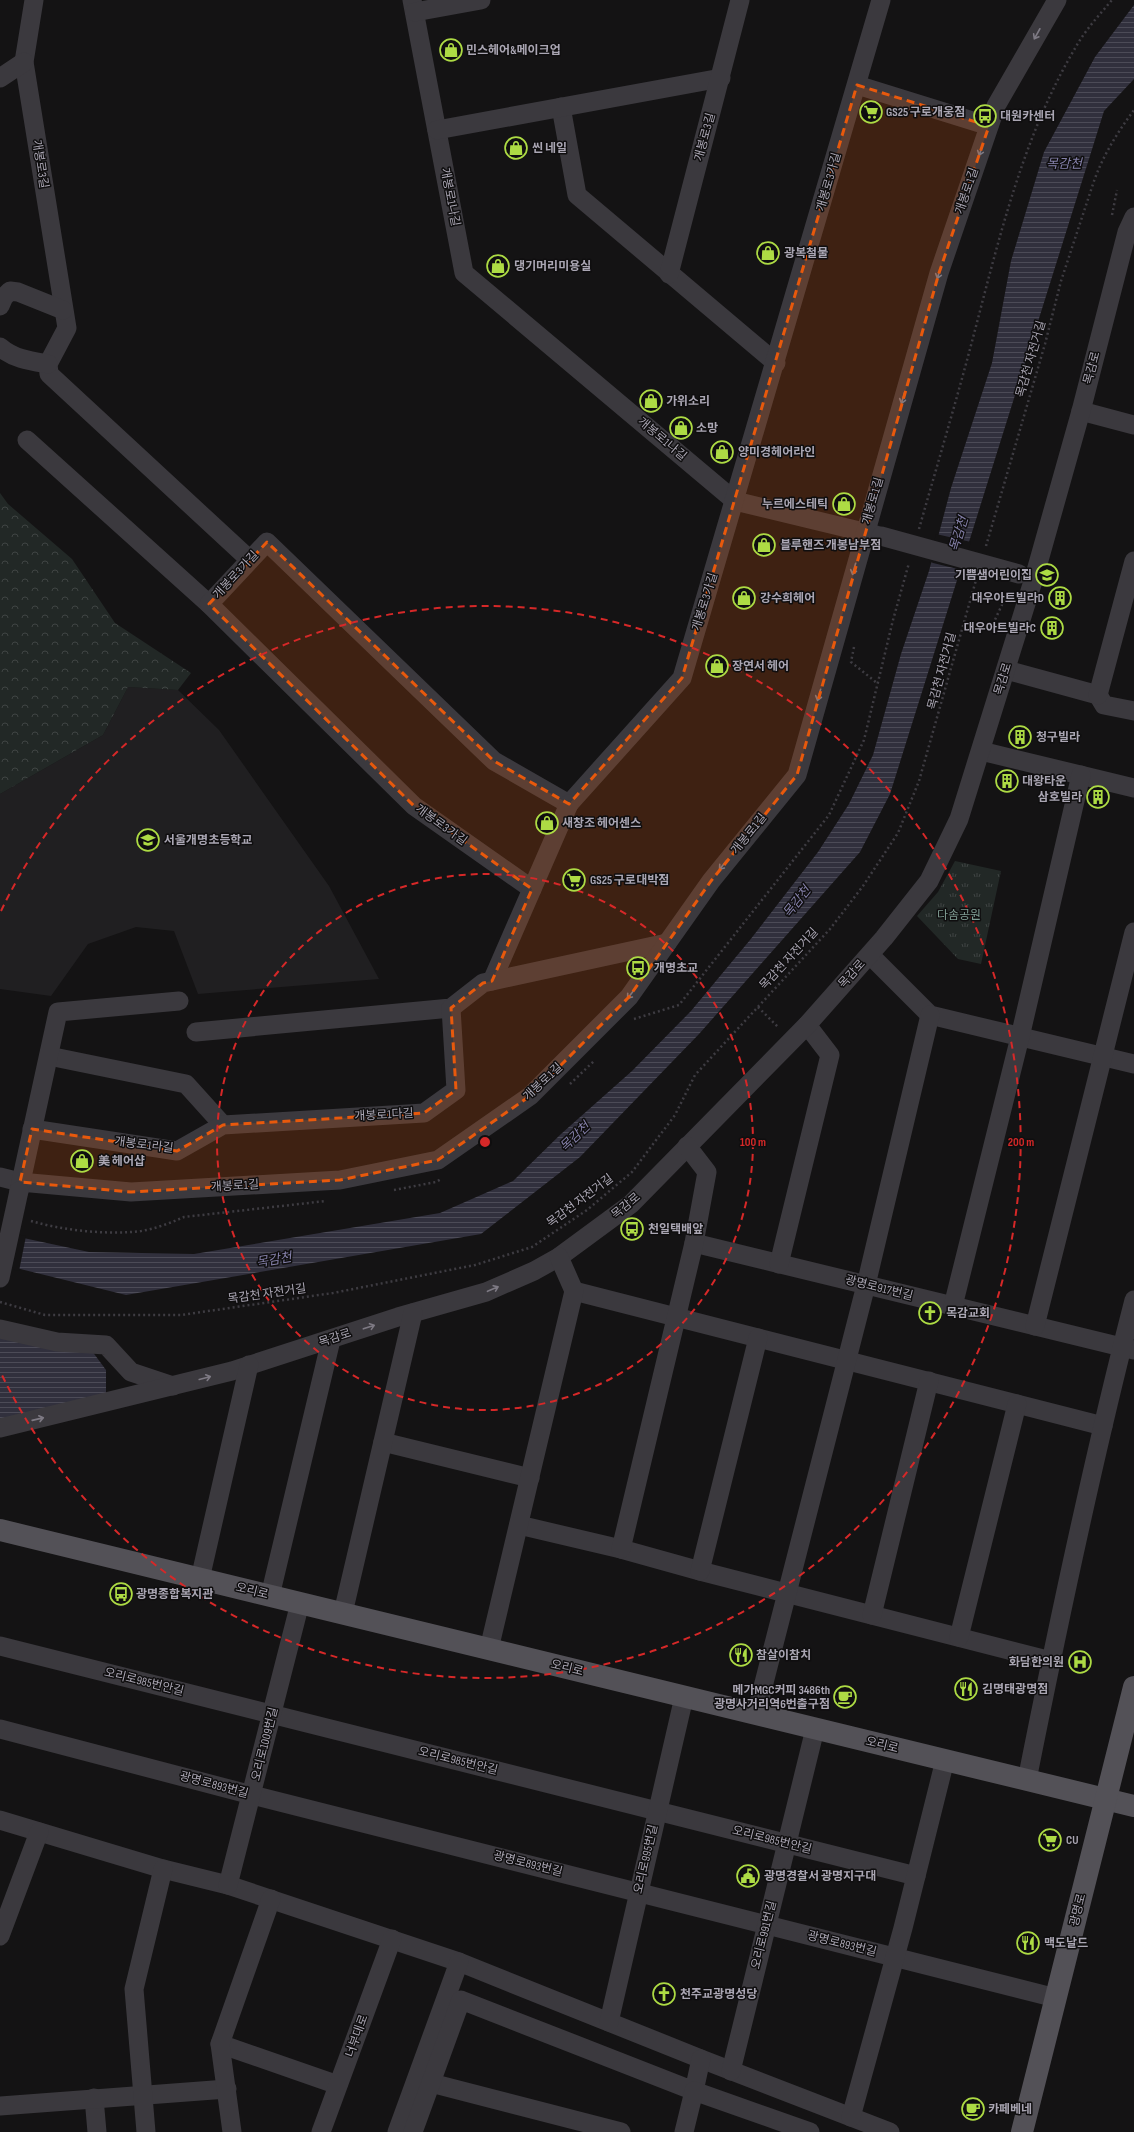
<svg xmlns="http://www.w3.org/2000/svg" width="1134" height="2132" viewBox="0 0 1134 2132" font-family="'Sofia Sans Condensed','Noto Sans KR',sans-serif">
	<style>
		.built { fill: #201f21 }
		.grass { fill: url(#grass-tufts) }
		.forest { fill: url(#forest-crowns) }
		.water { fill: url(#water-rules) }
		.pier { fill: #141314 }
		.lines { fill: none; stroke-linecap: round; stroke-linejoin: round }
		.path { stroke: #3e3c42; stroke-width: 2.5; stroke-dasharray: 2 3; stroke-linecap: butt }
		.minor { stroke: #3b393e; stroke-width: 19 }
		.major { stroke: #535157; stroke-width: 22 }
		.minor-bridge { stroke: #3b393e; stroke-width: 19 }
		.oneway { stroke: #7e7a84 }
		.marked { fill: #e8590c; fill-opacity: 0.2; stroke: #e8590c; stroke-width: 3; stroke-dasharray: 8 5; stroke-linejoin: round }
		.ring { fill: none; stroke: #d62828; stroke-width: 2; stroke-dasharray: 7 5 }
		.labels { text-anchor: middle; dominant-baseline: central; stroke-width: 3; stroke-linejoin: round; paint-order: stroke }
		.poi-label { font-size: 12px; font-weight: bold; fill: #aaa6b3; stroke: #0f0e0f; text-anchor: start }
		.street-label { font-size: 12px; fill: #aaa6b3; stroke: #0f0e0f }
		.park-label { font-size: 12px; fill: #7f9c93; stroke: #0f0e0f }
		.water-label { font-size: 13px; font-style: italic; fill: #8581aa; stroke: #0f0e0f }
		.centre { fill: #d62828; stroke: #0f0e0f; stroke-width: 2 }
		.ring-label { font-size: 12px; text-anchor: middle; font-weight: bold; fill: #d62828; stroke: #0f0e0f; stroke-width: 3; stroke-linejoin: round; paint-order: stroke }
	</style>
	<defs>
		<pattern id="grass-tufts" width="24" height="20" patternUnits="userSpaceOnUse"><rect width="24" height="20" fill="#222826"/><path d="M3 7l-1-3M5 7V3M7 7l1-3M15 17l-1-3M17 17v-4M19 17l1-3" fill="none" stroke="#3f4443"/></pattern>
		<pattern id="forest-crowns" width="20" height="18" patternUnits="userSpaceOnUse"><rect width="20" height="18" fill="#222826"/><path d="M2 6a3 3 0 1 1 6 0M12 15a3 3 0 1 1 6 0" fill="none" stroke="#3f4443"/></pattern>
		<pattern id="water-rules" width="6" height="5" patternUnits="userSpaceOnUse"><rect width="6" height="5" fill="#31303d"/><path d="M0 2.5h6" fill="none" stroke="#4c4b57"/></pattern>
	</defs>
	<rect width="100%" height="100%" fill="#141314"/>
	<!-- built -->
	<path class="built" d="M128,687l50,3 41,40 110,156 50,93 -181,15 -24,-63 -38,-4 -48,17 -37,52 -51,-7v-195l103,-59z"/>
	<!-- grass -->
	<path class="grass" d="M955,861l46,10 -20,93 -23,-5 -41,-43 21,-24z"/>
	<!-- forest -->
	<path class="forest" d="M0,493l8,11 64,55 43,64 76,50 -13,17 -50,-3 -25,48 -103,59z"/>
	<!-- water -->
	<g class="water">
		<path d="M1134,5v74l-30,32 -214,683 -30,58 -161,182 -119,123 -99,77 -355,61 -126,-31v-31l89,19 105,2 246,-41 73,-32 48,-47 71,-63 59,-60 59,-71 68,-88 31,-48 24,-49 28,-101 28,-83 22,-83 41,-125 19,-102 33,-109 51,-95z"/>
		<path d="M0,1336l92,15 14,19v23l-106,26z"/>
	</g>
	<!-- pier -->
	<g class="pier">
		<path d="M936,534l35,8 -9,28 -33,-8z"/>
		<path d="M0,1231l26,5 -7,35 -19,-4z"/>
	</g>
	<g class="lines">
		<!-- path -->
		<g class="path">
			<path d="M1112,215l5,-25"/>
			<path d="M919,529c17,-60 35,-120 51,-180 28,-105 52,-215 110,-309 9,-14 21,-27 32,-40"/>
			<path d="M986,546l59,-202 16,-63 32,-97c9,-27 24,-51 41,-74"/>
			<path d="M993,624l14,-30"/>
			<path d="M854,647l-3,15 26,21"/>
			<path d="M758,1007l21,21"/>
			<path d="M634,1019l45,-14 150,-190 35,-75 29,-120 16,-57"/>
			<path d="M570,1084l24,-23"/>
			<path d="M394,1190l42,-8 5,-3"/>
			<path d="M31,1221c31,9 68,13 101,11 18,-1 36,-8 52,-15l142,-16"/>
			<path d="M0,1302l45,13h136l152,-22 142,-28 57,-18 55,-37 45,-38 43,-57 20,-40 135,-146 33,-43 35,-53 21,-52 57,-201"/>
		</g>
		<!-- minor -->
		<g class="minor">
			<path d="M34,0l-10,62 43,266 -19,36 1,10 201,186"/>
			<path d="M412,0l52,273 271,228 141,34"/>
			<path d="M415,12l66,-12"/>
			<path d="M0,78l24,-16"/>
			<path d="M857,85l132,41"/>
			<path d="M561,107l16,88 199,168"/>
			<path d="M437,130l284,-52"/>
			<path d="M669,274l71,-274"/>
			<path d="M0,306l4,-9 6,-6 8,1 45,18"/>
			<path d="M0,347c14,12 30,14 48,17"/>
			<path d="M1081,411l53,14"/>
			<path d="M27,440l182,164"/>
			<path d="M1006,670l92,25 6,10 30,6"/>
			<path d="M1098,695l36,-134"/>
			<path d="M981,751l153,37"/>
			<path d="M532,889l-118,-83 -205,-202 58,-62 227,219 75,43 113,-126 199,-678"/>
			<path d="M870,955l60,60 204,49"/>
			<path d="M492,981l77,-177"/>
			<path d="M196,1032l255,-24 32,-25 184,-40"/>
			<path d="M49,1056l137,28 37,41"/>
			<path d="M32,1129l145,22 46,-26 201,-12 32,-23 -5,-82"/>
			<path d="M0,1177l20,5 111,10 209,-12 98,-20 92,-64 99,-99 82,-116 86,-106 142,-502 57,-167 61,-106"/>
			<path d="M19,1191l39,-179 121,-11"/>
			<path d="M694,1243l440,107"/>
			<path d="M779,1264l51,-209 -23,-30"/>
			<path d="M574,1291l529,135"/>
			<path d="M953,1306l67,-269 61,-262"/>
			<path d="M1035,1326l99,-394"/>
			<path d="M0,1329l57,13 49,3 25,27 42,14"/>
			<path d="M0,1428l232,-57 166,-54 88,-25 48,-21 25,-14 72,-53 176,-179 77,-87 45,-57 30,-62 75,-241 47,-167 46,-179 7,-15"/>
			<path d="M383,1442l147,36"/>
			<path d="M519,1525l102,24 79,22 351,90"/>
			<path d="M621,1549l73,-306 13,-71 -20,-26"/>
			<path d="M700,1571l58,-233"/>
			<path d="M200,1579l49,-214"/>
			<path d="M270,1596l61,-256"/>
			<path d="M343,1613l70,-300"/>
			<path d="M872,1615l57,-234"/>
			<path d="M959,1637l58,-233"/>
			<path d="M0,1646l916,230"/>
			<path d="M489,1649l85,-358 -15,-34"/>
			<path d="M756,1714l110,-429 64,-270"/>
			<path d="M0,1729l252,66 804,203"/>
			<path d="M1027,1780c32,-161 66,-321 107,-480"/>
			<path d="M0,1820l163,49 65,16 231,77 242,97 189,73"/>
			<path d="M228,1885l72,-282"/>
			<path d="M0,1936l39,-104"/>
			<path d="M609,2022l75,-325"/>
			<path d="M220,2044l118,41"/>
			<path d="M731,2071l84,-342"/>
			<path d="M431,2083l190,49"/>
			<path d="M94,2098l3,34"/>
			<path d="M0,2106l227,-17"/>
			<path d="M851,2117l52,-189 42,-168"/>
			<path d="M146,2132l-12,-143 29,-120"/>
			<path d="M232,2132l-12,-88 51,-145"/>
			<path d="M321,2132l71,-193"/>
			<path d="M397,2132l62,-170"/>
			<path d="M413,2132l48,-132 233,91 7,-32"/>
			<path d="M684,2132l10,-41 116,41"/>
		</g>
		<!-- major -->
		<g class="major">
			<path d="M0,1530l1134,276"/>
			<path d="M1022,2132l112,-445"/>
		</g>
		<!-- minor-bridge -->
		<g class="minor-bridge">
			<path d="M881,536l138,38"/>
			<path d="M0,1278l19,-87"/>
		</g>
	</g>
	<!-- one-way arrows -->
	<defs><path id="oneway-shaft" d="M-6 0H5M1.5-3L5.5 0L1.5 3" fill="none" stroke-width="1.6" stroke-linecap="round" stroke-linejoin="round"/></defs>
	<g class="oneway">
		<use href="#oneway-shaft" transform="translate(1037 34) rotate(119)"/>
		<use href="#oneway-shaft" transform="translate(981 150) rotate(109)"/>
		<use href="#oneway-shaft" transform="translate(939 273) rotate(108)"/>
		<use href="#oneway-shaft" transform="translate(903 398) rotate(106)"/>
		<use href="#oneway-shaft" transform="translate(854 569) rotate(106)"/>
		<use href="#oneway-shaft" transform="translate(819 695) rotate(106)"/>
		<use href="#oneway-shaft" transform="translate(723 865) rotate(129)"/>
		<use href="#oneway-shaft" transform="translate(631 994) rotate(128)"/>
		<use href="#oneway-shaft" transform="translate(493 1289) rotate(-23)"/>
		<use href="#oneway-shaft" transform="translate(369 1327) rotate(-18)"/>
		<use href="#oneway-shaft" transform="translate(205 1378) rotate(-15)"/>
		<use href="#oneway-shaft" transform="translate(38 1419) rotate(-13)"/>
	</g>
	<!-- marked area -->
	<path class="marked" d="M857,85l132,41 -50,147 -142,502 -86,106 -82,116 -99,99 -92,64 -98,20 -209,12 -111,-10 12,-53 145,22 46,-26 201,-12 32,-23 -5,-82 32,-25 9,-2 40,-92 -118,-83 -205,-202 58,-62 227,219 75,43 113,-126z"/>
	<!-- distance rings -->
	<g class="ring">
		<circle cx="485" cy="1142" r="268"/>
		<path d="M1 911A536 536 0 1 1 1 1373"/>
	</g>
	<!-- icons -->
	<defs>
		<g id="shop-ring" transform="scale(1.15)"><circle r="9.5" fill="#0f0e0f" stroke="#addb44" stroke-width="1.5"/><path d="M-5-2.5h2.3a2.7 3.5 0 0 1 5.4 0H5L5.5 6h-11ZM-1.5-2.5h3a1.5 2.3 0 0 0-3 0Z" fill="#addb44"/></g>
		<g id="supermarket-ring" transform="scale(1.15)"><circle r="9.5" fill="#0f0e0f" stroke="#addb44" stroke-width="1.5"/><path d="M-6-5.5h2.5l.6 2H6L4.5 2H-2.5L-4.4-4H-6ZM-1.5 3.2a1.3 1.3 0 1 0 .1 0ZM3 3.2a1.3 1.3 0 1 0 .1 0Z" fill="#addb44"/></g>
		<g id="bus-ring" transform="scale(1.15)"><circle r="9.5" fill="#0f0e0f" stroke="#addb44" stroke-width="1.5"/><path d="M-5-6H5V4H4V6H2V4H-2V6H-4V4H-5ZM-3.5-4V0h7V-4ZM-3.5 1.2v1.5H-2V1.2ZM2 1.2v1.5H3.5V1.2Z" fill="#addb44"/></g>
		<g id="school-ring" transform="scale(1.15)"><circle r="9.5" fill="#0f0e0f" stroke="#addb44" stroke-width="1.5"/><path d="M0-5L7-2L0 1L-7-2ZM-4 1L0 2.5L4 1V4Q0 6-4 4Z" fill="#addb44"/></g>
		<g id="building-ring" transform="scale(1.15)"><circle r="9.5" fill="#0f0e0f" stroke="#addb44" stroke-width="1.5"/><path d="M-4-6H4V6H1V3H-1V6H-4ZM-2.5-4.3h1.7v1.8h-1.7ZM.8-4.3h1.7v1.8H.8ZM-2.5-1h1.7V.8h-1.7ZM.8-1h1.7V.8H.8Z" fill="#addb44"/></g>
		<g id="church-ring" transform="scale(1.15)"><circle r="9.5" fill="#0f0e0f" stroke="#addb44" stroke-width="1.5"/><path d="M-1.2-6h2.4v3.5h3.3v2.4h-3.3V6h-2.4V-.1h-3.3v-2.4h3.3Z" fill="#addb44"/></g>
		<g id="restaurant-ring" transform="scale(1.15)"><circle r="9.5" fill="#0f0e0f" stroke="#addb44" stroke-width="1.5"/><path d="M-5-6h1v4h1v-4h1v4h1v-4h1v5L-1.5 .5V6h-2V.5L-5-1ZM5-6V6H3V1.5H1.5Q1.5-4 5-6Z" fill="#addb44"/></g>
		<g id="hospital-ring" transform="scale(1.15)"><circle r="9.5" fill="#0f0e0f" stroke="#addb44" stroke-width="1.5"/><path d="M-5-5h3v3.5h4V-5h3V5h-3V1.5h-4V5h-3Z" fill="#addb44"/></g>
		<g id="cafe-ring" transform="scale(1.15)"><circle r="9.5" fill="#0f0e0f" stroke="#addb44" stroke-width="1.5"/><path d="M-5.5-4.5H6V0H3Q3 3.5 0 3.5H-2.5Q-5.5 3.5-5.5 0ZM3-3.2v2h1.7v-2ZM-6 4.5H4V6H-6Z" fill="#addb44"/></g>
		<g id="civic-ring" transform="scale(1.15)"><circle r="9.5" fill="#0f0e0f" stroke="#addb44" stroke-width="1.5"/><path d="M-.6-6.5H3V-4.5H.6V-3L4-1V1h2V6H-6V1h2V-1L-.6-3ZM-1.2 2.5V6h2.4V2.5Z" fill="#addb44"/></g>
	</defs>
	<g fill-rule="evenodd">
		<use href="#shop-ring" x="451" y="50"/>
		<use href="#supermarket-ring" x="871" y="112"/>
		<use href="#bus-ring" x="985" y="116"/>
		<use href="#shop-ring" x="516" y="148"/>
		<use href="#shop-ring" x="768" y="253"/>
		<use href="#shop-ring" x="498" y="266"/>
		<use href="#shop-ring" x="651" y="401"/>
		<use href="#shop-ring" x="681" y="428"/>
		<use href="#shop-ring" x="722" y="452"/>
		<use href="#shop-ring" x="844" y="504"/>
		<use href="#shop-ring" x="764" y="545"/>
		<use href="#school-ring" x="1047" y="575"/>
		<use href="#shop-ring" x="744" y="598"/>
		<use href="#building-ring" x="1060" y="598"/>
		<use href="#building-ring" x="1052" y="628"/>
		<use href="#shop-ring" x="717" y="666"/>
		<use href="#building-ring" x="1020" y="737"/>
		<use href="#building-ring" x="1007" y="781"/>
		<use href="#building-ring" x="1098" y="797"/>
		<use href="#shop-ring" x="547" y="823"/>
		<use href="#school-ring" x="148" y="840"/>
		<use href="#supermarket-ring" x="574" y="880"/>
		<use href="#bus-ring" x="638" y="968"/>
		<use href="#shop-ring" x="82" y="1161"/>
		<use href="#bus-ring" x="632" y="1229"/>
		<use href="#church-ring" x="930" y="1313"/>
		<use href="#bus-ring" x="121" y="1594"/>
		<use href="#restaurant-ring" x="741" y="1655"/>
		<use href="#hospital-ring" x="1080" y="1662"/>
		<use href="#restaurant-ring" x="966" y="1689"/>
		<use href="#cafe-ring" x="845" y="1697"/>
		<use href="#supermarket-ring" x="1050" y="1840"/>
		<use href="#civic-ring" x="748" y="1876"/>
		<use href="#restaurant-ring" x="1028" y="1943"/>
		<use href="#church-ring" x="664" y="1994"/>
		<use href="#cafe-ring" x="973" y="2109"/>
	</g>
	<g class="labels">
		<!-- poi labels -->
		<g class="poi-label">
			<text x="466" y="50">민스헤어&amp;메이크업</text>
			<text x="886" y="112">GS25 구로개웅점</text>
			<text x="1000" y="116">대원카센터</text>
			<text x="532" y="148">씬 네일</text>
			<text x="784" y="253">광복철물</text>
			<text x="514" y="266">댕기머리미용실</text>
			<text x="666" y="401">가위소리</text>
			<text x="696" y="428">소망</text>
			<text x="738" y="452">양미경헤어라인</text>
			<text x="828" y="504" text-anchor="end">누르에스테틱</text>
			<text x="780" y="545">블루핸즈 개봉남부점</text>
			<text x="1032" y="575" text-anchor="end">기쁨샘어린이집</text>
			<text x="760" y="598">강수희헤어</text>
			<text x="1044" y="598" text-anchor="end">대우아트빌라D</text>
			<text x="1036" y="628" text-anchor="end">대우아트빌라C</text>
			<text x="732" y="666">장연서 헤어</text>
			<text x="1036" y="737">청구빌라</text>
			<text x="1022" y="781">대왕타운</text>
			<text x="1082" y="797" text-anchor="end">삼호빌라</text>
			<text x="562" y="823">새창조 헤어센스</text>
			<text x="164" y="840">서울개명초등학교</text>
			<text x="590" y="880">GS25 구로대박점</text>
			<text x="654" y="968">개명초교</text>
			<text x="98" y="1161">美 헤어샵</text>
			<text x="648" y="1229">천일택배앞</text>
			<text x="946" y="1313">목감교회</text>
			<text x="136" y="1594">광명종합복지관</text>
			<text x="756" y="1655">참살이참치</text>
			<text x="1064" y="1662" text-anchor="end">화담한의원</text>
			<text x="982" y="1689">김명태광명점</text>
			<text x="830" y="1690" text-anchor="end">메가MGC커피 3486th<tspan x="830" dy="14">광명사거리역6번출구점</tspan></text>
			<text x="1066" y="1840">CU</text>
			<text x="764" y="1876">광명경찰서 광명지구대</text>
			<text x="1044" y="1943">맥도날드</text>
			<text x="680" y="1994">천주교광명성당</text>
			<text x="988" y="2109">카페베네</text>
		</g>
		<!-- street labels -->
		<g class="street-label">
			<text transform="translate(705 137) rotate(-75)">개봉로3길</text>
			<text transform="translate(40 164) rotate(81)">개봉로3길</text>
			<text transform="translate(829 182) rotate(-74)">개봉로3가길</text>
			<text transform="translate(967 191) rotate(-71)">개봉로1길</text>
			<text transform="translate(450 197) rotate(79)">개봉로1나길</text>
			<text transform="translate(1031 359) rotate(-74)">목감천 자전거길</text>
			<text transform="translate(1092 368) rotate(-75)">목감로</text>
			<text transform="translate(662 439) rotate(40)">개봉로1나길</text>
			<text transform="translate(873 501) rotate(-74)">개봉로1길</text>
			<text transform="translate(236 575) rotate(-47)">개봉로3가길</text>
			<text transform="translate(705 602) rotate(-73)">개봉로3가길</text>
			<text transform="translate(942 671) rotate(-75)">목감천 자전거길</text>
			<text transform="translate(1003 679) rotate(-73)">목감로</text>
			<text transform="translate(441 825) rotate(36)">개봉로3가길</text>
			<text transform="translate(749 834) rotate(-51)">개봉로1길</text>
			<text transform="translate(789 959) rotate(-47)">목감천 자전거길</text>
			<text transform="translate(852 974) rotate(-48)">목감로</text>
			<text transform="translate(543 1082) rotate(-43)">개봉로1길</text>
			<text transform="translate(384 1115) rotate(-3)">개봉로1다길</text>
			<text transform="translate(144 1145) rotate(7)">개봉로1라길</text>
			<text transform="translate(235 1186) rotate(-3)">개봉로1길</text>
			<text transform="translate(580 1201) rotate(-37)">목감천 자전거길</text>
			<text transform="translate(626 1206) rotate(-40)">목감로</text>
			<text transform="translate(879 1288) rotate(14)">광명로917번길</text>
			<text transform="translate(267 1294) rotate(-8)">목감천 자전거길</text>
			<text transform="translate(335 1338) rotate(-18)">목감로</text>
			<text transform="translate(252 1591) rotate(14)">오리로</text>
			<text transform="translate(567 1668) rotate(14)">오리로</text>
			<text transform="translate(144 1682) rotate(14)">오리로985번안길</text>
			<text transform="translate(265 1744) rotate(-76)">오리로1009번길</text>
			<text transform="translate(882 1745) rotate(14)">오리로</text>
			<text transform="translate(458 1761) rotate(14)">오리로985번안길</text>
			<text transform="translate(214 1785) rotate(15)">광명로893번길</text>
			<text transform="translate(772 1840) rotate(14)">오리로985번안길</text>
			<text transform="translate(646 1859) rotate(-77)">오리로995번길</text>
			<text transform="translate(528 1864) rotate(14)">광명로893번길</text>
			<text transform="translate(1078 1910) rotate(-76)">광명로</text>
			<text transform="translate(764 1935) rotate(-76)">오리로991번길</text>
			<text transform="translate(842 1944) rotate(14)">광명로893번길</text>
			<text transform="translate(357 2036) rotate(-70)">너부대로</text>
		</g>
		<!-- park labels -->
		<g class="park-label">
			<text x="959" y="915">다솜공원</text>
		</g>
		<!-- water labels -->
		<g class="water-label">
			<text x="1064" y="164">목감천</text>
			<text transform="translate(959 534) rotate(-73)">목감천</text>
			<text transform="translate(797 902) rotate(-52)">목감천</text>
			<text transform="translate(575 1137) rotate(-44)">목감천</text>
			<text transform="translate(274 1260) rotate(-10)">목감천</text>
		</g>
	</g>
	<circle cx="485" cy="1142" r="6" class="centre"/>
	<g class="ring-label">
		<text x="753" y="1146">100 m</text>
		<text x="1021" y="1146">200 m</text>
	</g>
</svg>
